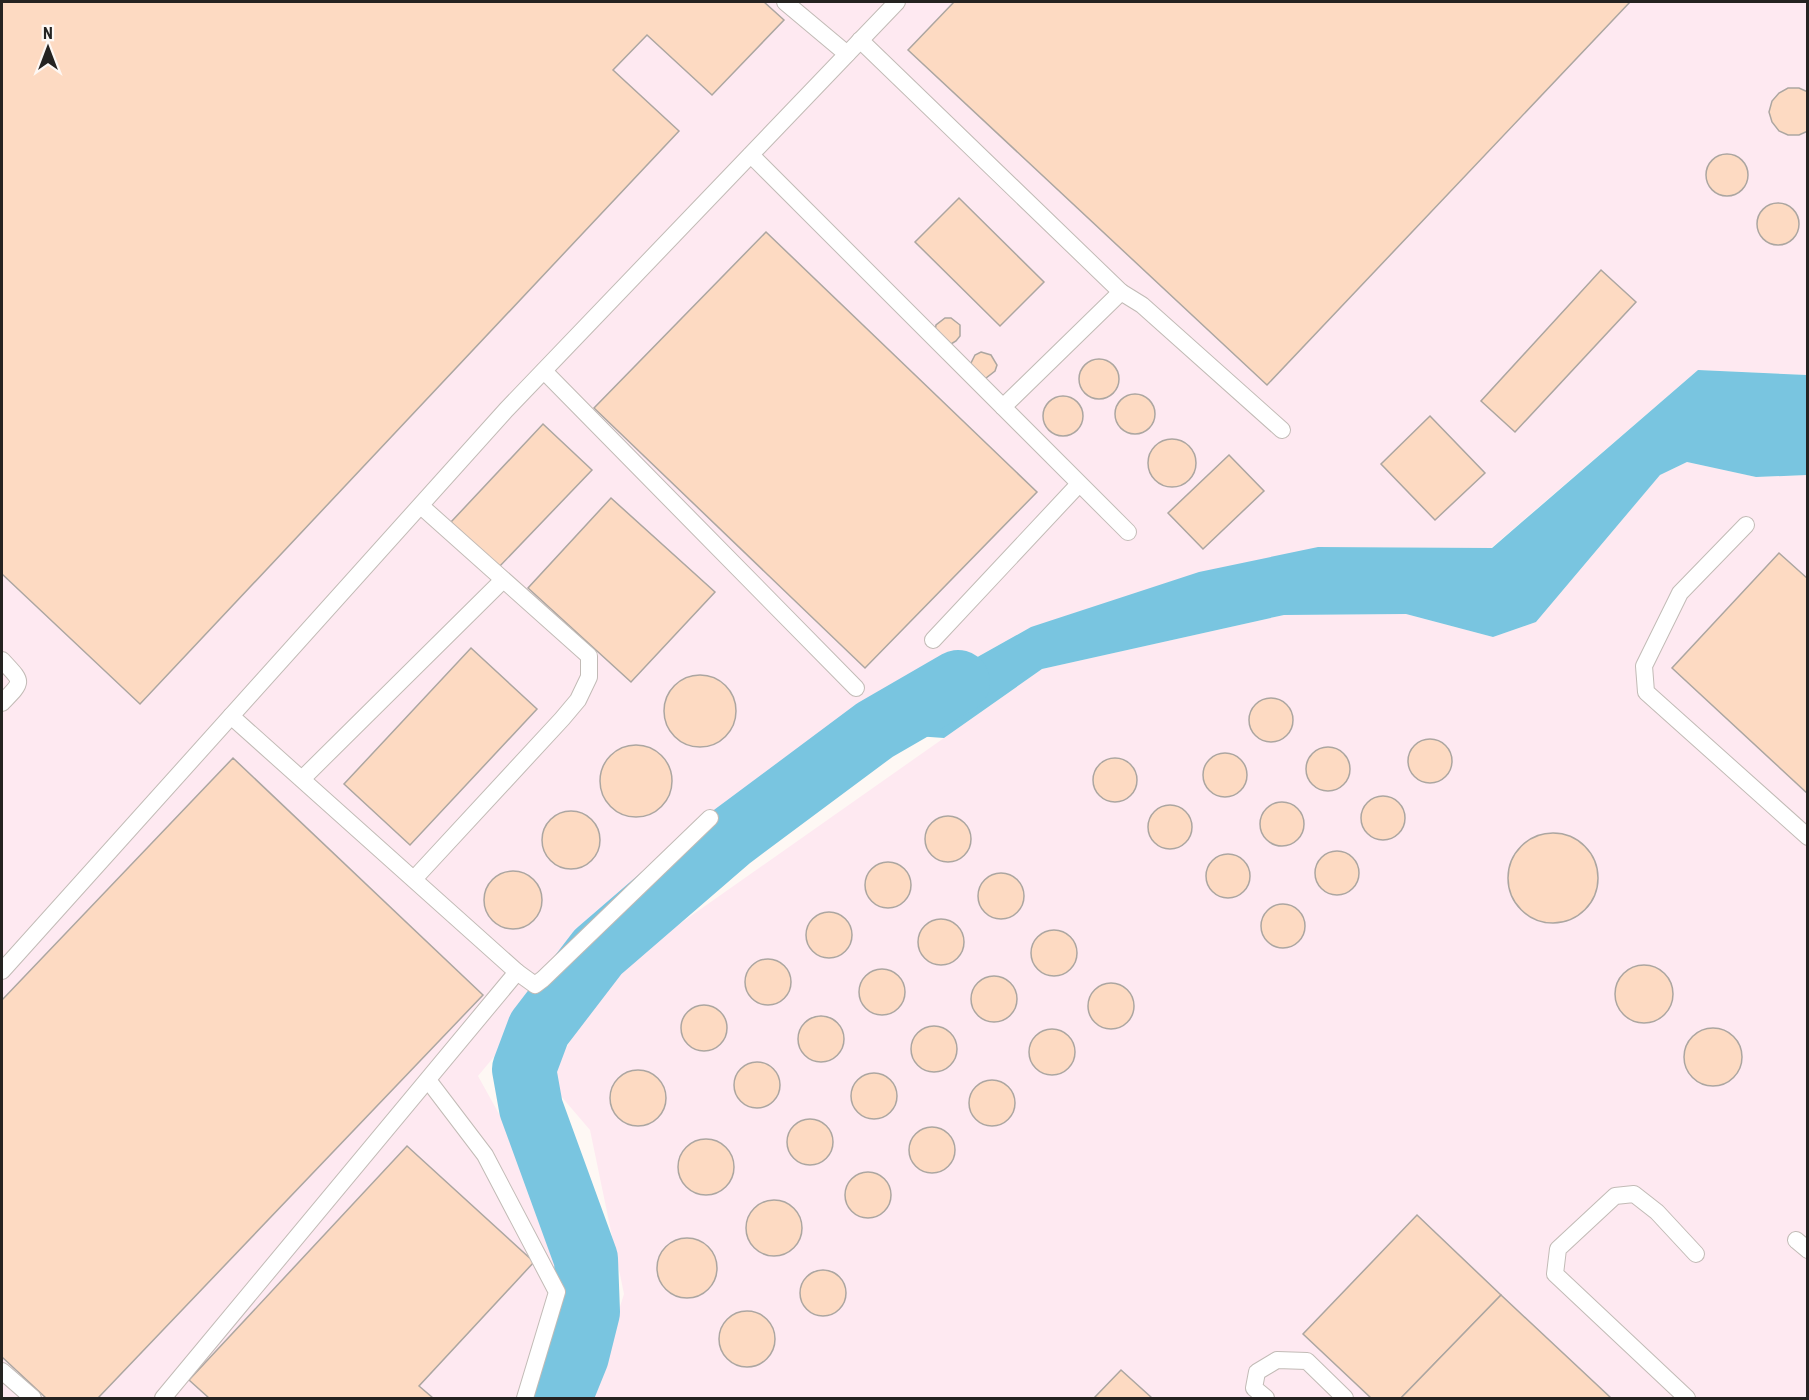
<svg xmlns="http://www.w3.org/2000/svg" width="1809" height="1400" viewBox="0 0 1809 1400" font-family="'Roboto Condensed',sans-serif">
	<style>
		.industrial { fill: #fee9f1 }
		.water { fill: #79c5e0 }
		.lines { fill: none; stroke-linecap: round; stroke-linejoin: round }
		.river { stroke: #79c5e0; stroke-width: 64 }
		.building { fill: #fddac2; stroke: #aca6a1; stroke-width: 1.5 }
		.lane-casing { stroke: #c2bbb6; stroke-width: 18 }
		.lane { stroke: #fff; stroke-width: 16 }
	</style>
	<rect width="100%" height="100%" fill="#fef8f4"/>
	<!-- industrial -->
	<g class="industrial">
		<path d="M2,2h1805v373l-109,-5 -207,178 -173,-1 -287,80 -158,88 -211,140 -184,221 126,227 -36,95h-566z"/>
		<path d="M1687,462l69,15 51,-2v923h-1216l33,-104 -34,-164 -42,-49 59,-106 435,-306 242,-54 122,-1 87,23 43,-15 124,-147z"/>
	</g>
	<!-- water -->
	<path class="water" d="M1698,370l109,5v100l-51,2 -69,-15 -27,13 -124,147 -43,15 -87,-23 -122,1 -242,54 -98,69 -56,-4 -14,-19 157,-88 168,-55 119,-25 174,1z"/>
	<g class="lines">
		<!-- river -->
		<path class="river" d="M560,1398l17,-42 11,-44 -2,-53 -55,-151 -7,-39 15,-40 59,-77 132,-114 145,-108 83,-48"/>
	</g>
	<!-- building -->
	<g class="building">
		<path d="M2,2h762l20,18 -72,75 -65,-60 -34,35 66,61 -539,573 -138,-130z"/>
		<path d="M954,2h676l-363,383 -359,-335z"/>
		<path d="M1788,88h11l9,4v39l-9,4h-11l-9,-4 -7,-9 -3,-10 3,-11 7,-8z"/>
		<circle cx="1727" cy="175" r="21"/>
		<path d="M959,198l85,84 -44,44 -85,-84z"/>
		<circle cx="1778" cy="224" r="21"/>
		<path d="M766,232l271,260 -172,176 -271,-260z"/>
		<path d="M1601,270l35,32 -121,130 -34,-31z"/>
		<path d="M945,318h6l9,7v11l-4,5 -5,3 -16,-13 1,-6z"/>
		<path d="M981,352l10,3 6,10 -2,6 -9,7h-5l-11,-13 5,-10z"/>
		<circle cx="1099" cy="379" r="20"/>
		<circle cx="1135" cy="414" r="20"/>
		<circle cx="1063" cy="416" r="20"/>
		<path d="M1430,416l55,57 -50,47 -54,-56z"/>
		<path d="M543,424l49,46 -93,97 -48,-45z"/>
		<circle cx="1172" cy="463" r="24"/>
		<path d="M1229,455l35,36 -61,58 -35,-36z"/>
		<path d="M611,498l104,94 -84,90 -103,-94z"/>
		<path d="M1779,553l29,26v215l-136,-126z"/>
		<path d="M471,648l66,61 -127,136 -66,-61z"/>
		<circle cx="700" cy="711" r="36"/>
		<circle cx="1271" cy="720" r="22"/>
		<circle cx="1430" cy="761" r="22"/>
		<circle cx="636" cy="781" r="36"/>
		<circle cx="1328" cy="769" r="22"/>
		<circle cx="1225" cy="775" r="22"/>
		<path d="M233,758l250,237 -385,403h-52l-44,-41v-357z"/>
		<circle cx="1115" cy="780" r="22"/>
		<circle cx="1383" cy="818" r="22"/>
		<circle cx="1282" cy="824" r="22"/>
		<circle cx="1170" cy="827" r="22"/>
		<circle cx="571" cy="840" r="29"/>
		<circle cx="948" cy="839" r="23"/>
		<circle cx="1553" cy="878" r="45"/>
		<circle cx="1337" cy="873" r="22"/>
		<circle cx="1228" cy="876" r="22"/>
		<circle cx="888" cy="885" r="23"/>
		<circle cx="513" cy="900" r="29"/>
		<circle cx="1001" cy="896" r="23"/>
		<circle cx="1283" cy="926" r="22"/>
		<circle cx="829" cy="935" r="23"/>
		<circle cx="941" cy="942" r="23"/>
		<circle cx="1054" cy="953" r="23"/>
		<circle cx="768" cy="982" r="23"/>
		<circle cx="1644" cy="994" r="29"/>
		<circle cx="882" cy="992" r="23"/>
		<circle cx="994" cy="999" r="23"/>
		<circle cx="1111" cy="1006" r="23"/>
		<circle cx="704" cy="1028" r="23"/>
		<circle cx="821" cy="1039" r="23"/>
		<circle cx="934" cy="1049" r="23"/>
		<circle cx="1713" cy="1057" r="29"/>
		<circle cx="1052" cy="1052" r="23"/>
		<circle cx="757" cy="1085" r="23"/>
		<circle cx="638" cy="1098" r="28"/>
		<circle cx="874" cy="1096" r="23"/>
		<circle cx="992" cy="1103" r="23"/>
		<circle cx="810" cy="1142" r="23"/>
		<circle cx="932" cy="1150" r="23"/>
		<circle cx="706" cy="1167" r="28"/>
		<path d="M407,1146l127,116 -115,124 14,12h-224l-20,-18z"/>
		<circle cx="868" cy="1195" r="23"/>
		<circle cx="774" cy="1228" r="28"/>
		<path d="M1417,1215l84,80 -100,103h-30l-68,-64z"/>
		<circle cx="687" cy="1268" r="30"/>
		<circle cx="823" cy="1293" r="23"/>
		<path d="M1501,1295l110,103h-210z"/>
		<circle cx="747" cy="1339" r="28"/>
		<path d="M1121,1370l31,28h-58z"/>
	</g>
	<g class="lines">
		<!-- lane casing -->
		<g class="lane-casing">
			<g id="lane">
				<path d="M785,2l62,52"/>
				<path d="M860,40l261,252"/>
				<path d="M751,155l377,377"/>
				<path d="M544,371l312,317"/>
				<path d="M1003,407l118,-115 21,13 140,125"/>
				<path d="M1746,525l-66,68 -36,73 2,26 162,145"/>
				<path d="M933,640l146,-156"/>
				<path d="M2,660c21,23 22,20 0,43"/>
				<path d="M231,716l286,256 18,13 8,-6 167,-161"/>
				<path d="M302,779l201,-199"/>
				<path d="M414,879l148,-160 16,-19 11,-23v-21l-168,-150"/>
				<path d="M2,971l504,-561 391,-408"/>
				<path d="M428,1080l57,75 72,137 -32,106"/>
				<path d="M1796,1240l12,10"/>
				<path d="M2,1371l31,27"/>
				<path d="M163,1398l354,-426"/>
				<path d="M1266,1398l-12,-10 3,-16 20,-12 30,1 38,37"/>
				<path d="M1687,1398l-132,-124 3,-25 57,-53 19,-2 23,18 39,42"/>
			</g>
		</g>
		<!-- lane -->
		<use href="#lane" class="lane"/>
	</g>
	<!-- border -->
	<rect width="1809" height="1400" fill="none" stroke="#252321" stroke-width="6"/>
	<!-- north arrow -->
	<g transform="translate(48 48)" stroke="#fef8f4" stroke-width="4.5" paint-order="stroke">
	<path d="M0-4.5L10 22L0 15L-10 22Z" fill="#252321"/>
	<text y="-9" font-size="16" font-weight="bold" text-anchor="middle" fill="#252321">N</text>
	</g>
</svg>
